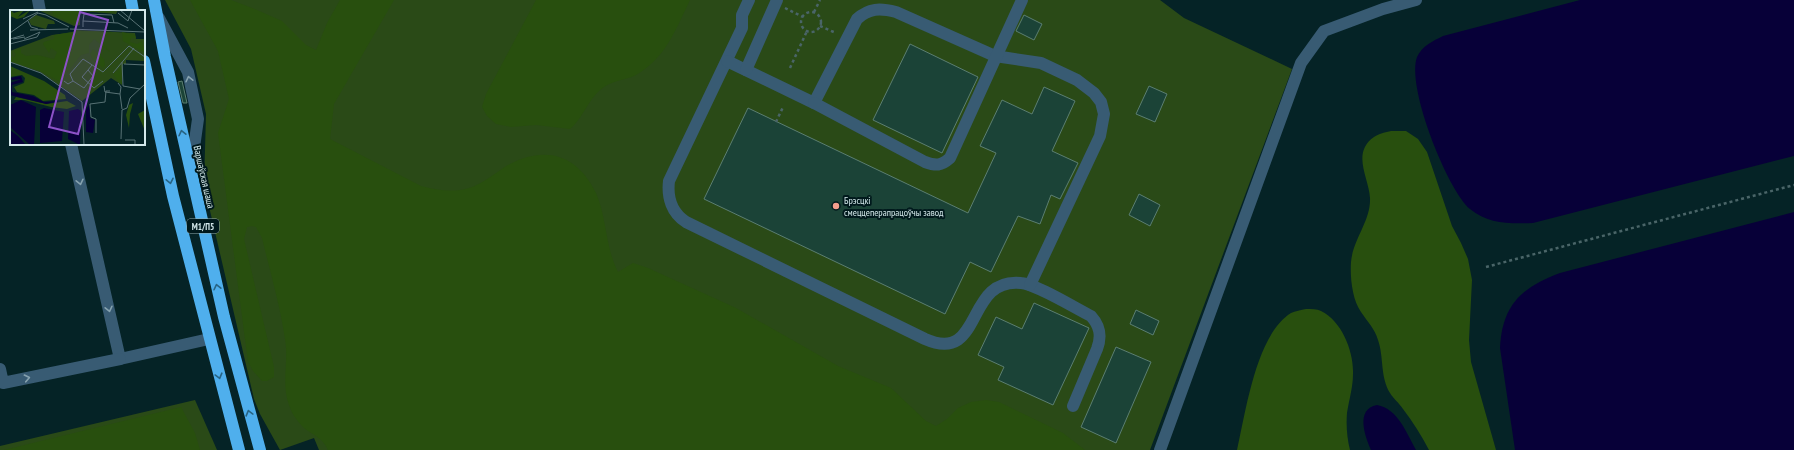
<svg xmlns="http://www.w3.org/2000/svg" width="1794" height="450" viewBox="0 0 1794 450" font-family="'PT Sans Narrow',sans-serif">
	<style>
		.green { fill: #2a4a17 }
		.forest { fill: #284f0e }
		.water { fill: #070038 }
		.building { fill: #1b4337; stroke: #5b7e71 }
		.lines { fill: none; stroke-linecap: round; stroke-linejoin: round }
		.path { stroke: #4a6568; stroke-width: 2.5; stroke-dasharray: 3 3; stroke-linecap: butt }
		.minor { stroke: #385b73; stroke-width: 12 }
		.highway { stroke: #4fafed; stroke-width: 12 }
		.oneway { stroke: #86a2af }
		.oneway2 { stroke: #286484 }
		.poi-dot { fill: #f49d8c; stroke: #00191c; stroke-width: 1.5 }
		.labels { text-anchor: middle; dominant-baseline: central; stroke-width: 4; stroke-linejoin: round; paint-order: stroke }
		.shield { fill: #00191c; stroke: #94abad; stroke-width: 1 }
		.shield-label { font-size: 9px; font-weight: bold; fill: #d4e9eb }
		.street-label { font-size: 10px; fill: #d4e9eb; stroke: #00191c }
		.poi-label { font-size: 10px; fill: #d4e9eb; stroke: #00191c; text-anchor: start }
		.inset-road { fill: none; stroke: #587275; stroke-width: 1 }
		.view { fill: #8d52c8; fill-opacity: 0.15; stroke: #8d52c8; stroke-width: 2 }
		.inset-edge { fill: none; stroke: #d4e9eb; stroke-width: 2 }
	</style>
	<rect width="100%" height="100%" fill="#052326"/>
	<!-- green -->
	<g class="green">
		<path d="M165,0h995l24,18 108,51 -142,381h-831l-5,-12 -34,12 -20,-36 -6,-15 -50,-214 2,-71 -15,-65z"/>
		<path d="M195,400l22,50h-217v-4z"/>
	</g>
	<!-- forest -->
	<g class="forest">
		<path d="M190,0h41l26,10 25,11 24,24 10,5 11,-27 13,-23h54l-60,104 -4,35 91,47c15,4 32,7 48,2 14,-4 26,-15 39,-23 37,-20 69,-11 88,28 11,25 9,54 22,79l15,-9 15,5 88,40 102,58 53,22 35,33 10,5 11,-7 11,-11 13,-6 15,-2 13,2 64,31 22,17h-757c-5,-12 -15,-15 -24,-22 -7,-7 -12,-14 -15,-23 -8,-21 0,-44 -4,-66 -5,-34 -15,-68 -23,-101l-6,-11 -4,-1 -5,1 -3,12 30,128v10l-7,4h-5l-9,-10 -5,-9 -30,-229 11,-34 -11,-48z"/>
		<path d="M536,0h154c-14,29 -25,59 -54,75 -10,5 -22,5 -32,12 -15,10 -20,30 -34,42l-34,-4 -25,2 -15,-3 -9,-8 -5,-9 4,-13z"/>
		<path d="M1391,131h15l12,8 9,13 25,74 9,17 7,16 4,21 -3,60 2,22 25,88h-67c-8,-15 -16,-28 -26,-41 -4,-6 -10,-11 -13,-16 -10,-16 -6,-36 -12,-53 -3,-11 -11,-19 -17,-28 -9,-13 -11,-35 -10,-50 2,-23 20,-41 19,-64 -1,-20 -19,-45 4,-61 4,-3 12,-5 17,-6z"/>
		<path d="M1306,309c5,0 11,0 15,2 21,10 33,41 32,63 0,13 -4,26 -6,39 -1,12 0,25 3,37h-113c9,-39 19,-115 54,-137 4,-2 10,-3 15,-4z"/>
		<path d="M181,407l14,26 5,17h-196z"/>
	</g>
	<!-- water -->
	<g class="water">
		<path d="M1580,0h214v156l-261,67c-23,1 -45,1 -63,-14 -23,-20 -64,-123 -53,-152 5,-11 16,-16 26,-21z"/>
		<path d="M1794,212v238h-279l-15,-102c2,-43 22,-61 60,-75z"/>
		<path d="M1377,405c21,4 29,27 39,45h-45c-6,-14 -16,-41 6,-45z"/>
	</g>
	<!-- building -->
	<g class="building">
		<path d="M1024,15l18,9 -8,16 -18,-9z"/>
		<path d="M910,44l68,33 -36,76 -69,-33z"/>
		<path d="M182,81l5,22h-4l-5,-21z"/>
		<path d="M1149,86l18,8 -12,28 -19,-8z"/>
		<path d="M1044,87l31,14 -23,50 26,12 -18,36 -9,-4 -11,29 -22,-8 -27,56 -21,-10 -25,52 -241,-115 44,-91 220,105 28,-60 -16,-7 22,-46 30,14z"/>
		<path d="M1139,194l21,11 -10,21 -21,-11z"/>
		<path d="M1034,303l55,25 -36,77 -55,-25 6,-13 -26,-12 18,-38 26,12z"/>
		<path d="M1136,310l23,11 -6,14 -23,-11z"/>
		<path d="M1116,347l35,15 -35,81 -35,-16z"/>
	</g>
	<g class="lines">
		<!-- path -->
		<g class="path">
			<path d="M785,8l18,9"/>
			<path d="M814,12l6,-12"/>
			<circle cx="811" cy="22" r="10"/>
			<path d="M820,26l16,7"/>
			<path d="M790,68l17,-37"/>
			<path d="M776,122l7,-15"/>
			<path d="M1486,267l308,-82"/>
		</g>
		<!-- minor -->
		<g class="minor">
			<path d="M38,0l2,11"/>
			<path d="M749,0l-7,15v13l-73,153c-2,17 3,32 17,41l239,117c59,26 39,-62 96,-56 15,1 54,25 70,33 9,10 11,20 6,33l-24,57"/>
			<path d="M159,18l29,54 10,47 -7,50"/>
			<path d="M727,61l87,42 43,-84c12,-11 23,-11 39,-7l99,44 46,7 36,17 17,13 7,9 3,12 -4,22 -70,149"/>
			<path d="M746,70l31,-70"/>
			<path d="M814,103l111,59c11,4 16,4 25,-4l72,-158"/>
			<path d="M71,144l49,215 89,-20"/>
			<path d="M0,369l3,14 117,-24"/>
			<path d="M1160,450l141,-387 23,-32 59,-22 33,-9"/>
		</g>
		<!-- highway -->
		<g class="highway">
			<path d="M131,0l2,11"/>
			<path d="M154,0l11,57 59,260 36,133"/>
			<path d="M144,61l29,135 66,254"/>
		</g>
	</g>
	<!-- one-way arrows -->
	<defs><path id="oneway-chevron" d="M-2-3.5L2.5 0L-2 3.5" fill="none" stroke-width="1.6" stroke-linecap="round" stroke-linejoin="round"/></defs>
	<g class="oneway">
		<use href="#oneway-chevron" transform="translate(189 79) rotate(-103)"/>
		<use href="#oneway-chevron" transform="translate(80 182) rotate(77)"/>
		<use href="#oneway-chevron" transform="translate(109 309) rotate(77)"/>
		<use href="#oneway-chevron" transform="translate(27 378) rotate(-12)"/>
	</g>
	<g class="oneway2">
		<use href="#oneway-chevron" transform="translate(182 133) rotate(-103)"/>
		<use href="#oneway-chevron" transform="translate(170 181) rotate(78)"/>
		<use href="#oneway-chevron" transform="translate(217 287) rotate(-103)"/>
		<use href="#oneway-chevron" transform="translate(219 376) rotate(75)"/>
		<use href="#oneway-chevron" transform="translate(249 413) rotate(-105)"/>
	</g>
	<!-- markers -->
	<circle class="poi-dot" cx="836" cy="206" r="4"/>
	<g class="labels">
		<!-- shield labels -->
		<rect class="shield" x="187" y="219" width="32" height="14" rx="3"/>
		<g class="shield-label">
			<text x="203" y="226">М1/П5</text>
		</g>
		<!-- street labels -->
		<g class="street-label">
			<text transform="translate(204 177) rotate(77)">Варшаўская шаша</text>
		</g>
		<!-- poi labels -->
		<g class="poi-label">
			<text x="844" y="200">Брэсцкі<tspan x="844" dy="12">смеццеперапрацоўчы завод</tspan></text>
		</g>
	</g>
	<!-- overview -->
	<g transform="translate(10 10)">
		<rect width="135" height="135" fill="#052326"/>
		<path d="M28,0h80l-2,4 -36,-3v14l-6,1zM26,5l18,6 1,3h-7l-2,5 -15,-4 -2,-5zM65,20l60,3 1,6h9v22l-19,-1v4h-3l-1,21 -11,-7 -29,23 -42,-29 -30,-10v-11l42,-16 23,-3z" fill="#2a4a17"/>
		<path d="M0,0l4,3 10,-3 -6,7 12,-7 -6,7 -7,2 -7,-3zM42,0h63l-2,3 -33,-2 -1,13 -3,1 -23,-10zM68,21l34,1 -12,7 10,13 -16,-13 -5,6v8l-8,2 -21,27 -20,-11 -30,-10v-9l1,5h3l2,-3 -3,-3 8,-3v5l5,3 11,-1 17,4 3,-7 -6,-4 -2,5 -6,-9 1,-2 10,-3v-4zM112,22l13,3 1,3h-5l-1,4 7,2 5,-3 3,12 -22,-12zM83,39l11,10 1,6 -2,3 -10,-8 -3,-6zM0,56l34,15 21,14 1,4 -23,2 -9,-6 -17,-3 -3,-5 10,-4 1,-5 -3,-3 -12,2zM111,57l1,17h-1l-8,-9zM6,87l31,7 20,-3 9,5 -9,3 -16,-2 -27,-7h-10zM123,93l-3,11 -1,14 -3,-13 3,-10zM135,100v21l-7,-17z" fill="#284f0e"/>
		<path d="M11,66l2,6 -11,3v7l21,4 11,6 15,-1 -13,3 -36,-9v-12l12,-4 -10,1 -2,-2zM11,90l15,7 -2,38 -5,-1 -19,-17v-22zM79,94l1,14 5,2 -2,13 -7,-1v-22zM34,98l20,4 -2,29 -22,2v-33zM68,99l3,2 -1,34 -12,-6 1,-28zM0,120l8,6 8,9h-16z" fill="#070038"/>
		<path class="inset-road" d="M110,0l25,21M108,3l10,8 4,-11M13,9l15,-7M18,11l3,6 7,2M73,11l1,-7 28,1 2,8M73,17v-6l35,2 10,5M60,19l75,3M20,20l38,-1M0,23l28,-20 8,2 23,12M0,29l14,-4M3,29l12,-2M14,29l16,-7M0,34l27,-7 3,-5M0,52l31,11 41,29 2,43M112,52l1,24 17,3M114,54l21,1M78,60l-6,7 12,11 9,-7M103,63l21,-25M54,71l4,3 5,-3 -3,-7 13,-15 20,13 26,-26 16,11M63,71l11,7 9,-12 -5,-6 4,-5M108,73l3,4 -1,7M94,76l1,6 15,2 2,15M86,123v-14l-5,-2 -1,-13 15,-2 1,-11h4M111,129l1,-29 5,-2 3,-10 15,-14M115,130h10v5"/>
		<path class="view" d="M70,2l28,8 -30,114 -29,-7z"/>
		<rect width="135" height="135" class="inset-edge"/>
	</g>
</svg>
